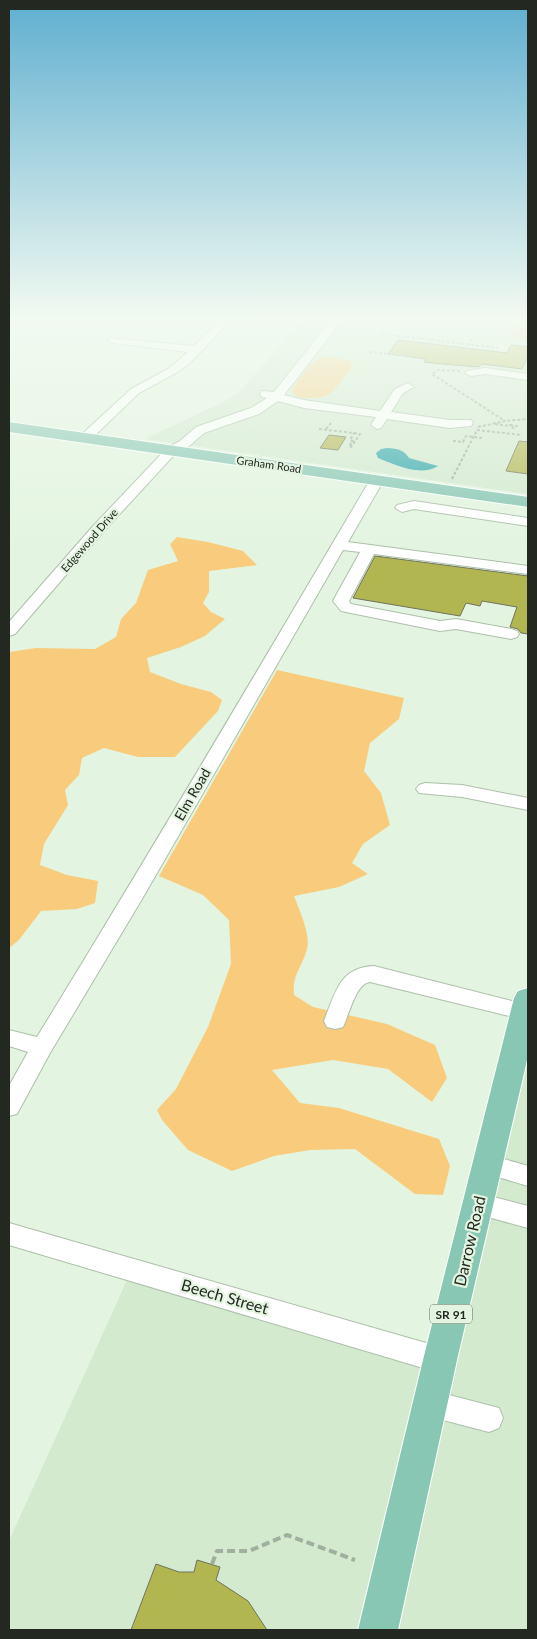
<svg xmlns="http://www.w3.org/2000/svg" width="537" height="1639" viewBox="0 0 537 1639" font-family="Lato,sans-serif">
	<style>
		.built { fill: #d3eacf }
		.green { fill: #f8cc7c }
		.water { fill: #33a7ad }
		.building { fill: #b2b650; stroke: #70725b }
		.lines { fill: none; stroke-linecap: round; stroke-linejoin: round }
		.minor-casing { stroke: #adbfaa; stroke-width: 2 }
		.major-casing { stroke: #fff; stroke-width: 2 }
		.path-far1 { stroke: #a1af9f; stroke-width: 2; stroke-dasharray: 3 2; stroke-linecap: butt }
		.path { stroke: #a1af9f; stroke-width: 4; stroke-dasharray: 8 4; stroke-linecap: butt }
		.minor { fill: #fff; fill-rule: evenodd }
		.major { fill: #89c7b5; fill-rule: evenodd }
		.labels { text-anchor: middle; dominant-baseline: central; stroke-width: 4.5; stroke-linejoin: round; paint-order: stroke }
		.far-street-label { font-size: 11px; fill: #232921; stroke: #e3f5e0 }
		.shield { fill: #e3f5e0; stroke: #5d665a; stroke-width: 1 }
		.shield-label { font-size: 12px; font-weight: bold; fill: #232921 }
		.street-label { font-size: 14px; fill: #232921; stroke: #e3f5e0 }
		.near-street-label { font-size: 16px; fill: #232921; stroke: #e3f5e0 }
	</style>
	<rect width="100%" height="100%" fill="#e3f5e0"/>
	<!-- built -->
	<g class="built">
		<path d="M305,318h223v176l-383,-55 80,-38 15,-10z"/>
		<path d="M528,998v632h-519v-89l123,-272 308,91z"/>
	</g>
	<!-- green -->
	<g class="green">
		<path d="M499,318h29v22l-18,-2 9,-18z"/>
		<path d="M327,356l23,5 2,6c-20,24 -19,35 -55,30l-5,-6c6,-13 21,-32 35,-35z"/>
		<path d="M177,537l31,5 35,9 14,14 -48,6v21l-6,11 8,9 14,7 -20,17 -24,11 -34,11 3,14 31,12 30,8 11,8 -4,11 -43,46h-37l-34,-9 -22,10 -3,17 -14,15 3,15 -24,39 -4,21 27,10 31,6 -3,22 -18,6 -36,2 -22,29 -10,8v-296l27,-4 59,1 21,-12 5,-18 15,-16 12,-33 30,-9 -8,-17z"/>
		<path d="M277,670l127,28 -5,21 -29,24 -6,28 17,22 9,32 -27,19 -11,19 16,11 -29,13 -45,9c5,13 17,39 13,53 -5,19 -15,25 -13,46l19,12 74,17 48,21 12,33 -15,24 -44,-33 -55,-9 -61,10 28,33 39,5 100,31 11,27 -7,29 -28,-1 -60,-45 -45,1 -36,6 -42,15 -44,-21 -26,-30 -5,-10 19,-21 32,-62 23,-63 -2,-44 -26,-25 -44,-19z"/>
	</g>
	<!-- water -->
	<path class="water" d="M387,448c11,1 16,1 22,10l29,8c-17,11 -43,-1 -60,-8l-2,-5 5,-4z"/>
	<!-- building -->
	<g class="building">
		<path d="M398,340l109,13 4,-8 17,2v8l-6,14 -40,-5 -3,3 -37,-3 -18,-2 2,-3 -38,-5z"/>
		<path d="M329,435l17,2 -8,13 -18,-2z"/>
		<path d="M519,441l9,1v32l-22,-3z"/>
		<path d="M375,556l153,20v58l-7,-1 -3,-4 -8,-2 7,-20 -35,-6 -2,5 -14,-3 -6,13 -107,-18z"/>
		<path d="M197,1560l23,7 -4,13 32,21 19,29h-136l25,-66 23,8h15z"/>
	</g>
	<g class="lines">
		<!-- minor casing -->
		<g class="minor-casing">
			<g id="minor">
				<path d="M222,318h11l-43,45 -14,10 -37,20 -50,48h-8l-2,-3 2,-3 50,-46 37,-20 20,-17 -75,-9 -5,-3 1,-2 85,8z"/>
				<path d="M333,318h11l-60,77 20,5 76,11 15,-22 13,-6 6,4 -11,6 -12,19 59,8h21l2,3 -2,3 -21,2 -63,-9 -6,9 -4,1 -6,-4 5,-8 -72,-9 -26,-7 -19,13 -55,19 -16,14 -13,7 -71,77 -89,103 -6,2v-14l85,-97 73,-77 13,-7 16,-14 55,-19 16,-10 -5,-1 -2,-3 2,-3 12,1z"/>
				<path d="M485,368l43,6v6l-43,-6 -14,2 -6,-3 2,-2z"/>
				<path d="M377,476l7,4 -36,62 180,24v8l-154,-20 -25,47 2,3 89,17 16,-2 55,10 6,2 2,3 -2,3 -6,2 -55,-10 -16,2 -99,-20 -8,-10 27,-49 -17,-2 -201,349 -92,154 -33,61 -8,2v-30l19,-34 -19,-6v-16l28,7c113,-184 224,-372 333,-557z"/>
				<path d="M414,501l114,17v8l-114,-17 -12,3 -7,-4 2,-3z"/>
				<path d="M425,783l37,2 66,13v12l-66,-13 -43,-4 -3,-4 3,-4z"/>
				<path d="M374,966l154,39v14l-3,1 -155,-38c-14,1 -21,33 -27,45l-8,2 -8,-2 -3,-6c11,-27 15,-54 50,-55z"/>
				<path d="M487,1154l41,12v20l-50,-15 -3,-7 3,-7z"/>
				<path d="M478,1193l50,13v22l-59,-16 -4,-8 4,-8z"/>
				<path d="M9,1223l431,124 10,4 4,9 -4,9 -10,4 -431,-128z"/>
				<path d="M430,1390l69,18 4,10 -4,10 -10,4 -69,-18 -4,-10 4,-10z"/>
			</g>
		</g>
		<!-- major casing -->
		<g class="major-casing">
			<g id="major">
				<path d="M9,422l519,75v10l-519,-75z"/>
				<path d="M528,988v68l-71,304 -59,270h-40l65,-270 91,-362 4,-7z"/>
			</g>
		</g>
		<!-- path-far1 -->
		<g class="path-far1">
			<path d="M382,334l116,14"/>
			<path d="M432,348l-3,-1 4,-7"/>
			<path d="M369,352l44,4"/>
			<path d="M468,352h-3l7,-13"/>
			<path d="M460,371l-22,-1 -6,4 73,47"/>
			<path d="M495,424l15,2"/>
			<path d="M510,425l7,1 -4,2z"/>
			<path d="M478,427l27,-6 23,-2"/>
			<path d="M319,429l35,4"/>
			<path d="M326,429l5,-6"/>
			<path d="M354,433l6,1 -9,13 -2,-1 4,-5 -3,-1z"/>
			<path d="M453,441l10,1 3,-6 16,2"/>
			<path d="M452,479l25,-49 45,5"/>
		</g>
		<!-- path -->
		<path class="path" d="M212,1564l5,-13h32l38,-16 68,25"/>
		<!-- minor -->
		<use href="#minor" class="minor"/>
		<!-- major -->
		<use href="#major" class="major"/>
	</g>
	<!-- sky -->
	<linearGradient id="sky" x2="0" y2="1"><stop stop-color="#5fafd0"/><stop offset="0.58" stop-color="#f2faf1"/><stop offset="1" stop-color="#f2faf1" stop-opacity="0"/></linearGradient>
	<rect width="537" height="547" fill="url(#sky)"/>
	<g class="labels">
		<!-- far-street labels -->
		<g class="far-street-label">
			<text transform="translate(269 464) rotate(8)">Graham Road</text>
			<text transform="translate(89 540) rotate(-49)">Edgewood Drive</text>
		</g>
		<!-- shield labels -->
		<rect class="shield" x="430" y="1304.5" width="42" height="19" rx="4"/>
		<g class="shield-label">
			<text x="451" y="1314">SR 91</text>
		</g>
		<!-- street labels -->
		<g class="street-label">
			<text transform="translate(192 794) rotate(-60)">Elm Road</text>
		</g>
		<!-- near-street labels -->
		<g class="near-street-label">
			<text transform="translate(469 1241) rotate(-77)">Darrow Road</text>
			<text transform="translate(225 1296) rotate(16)">Beech Street</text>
		</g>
	</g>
	<!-- border -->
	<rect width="537" height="1639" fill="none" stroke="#232921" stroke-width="20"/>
</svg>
